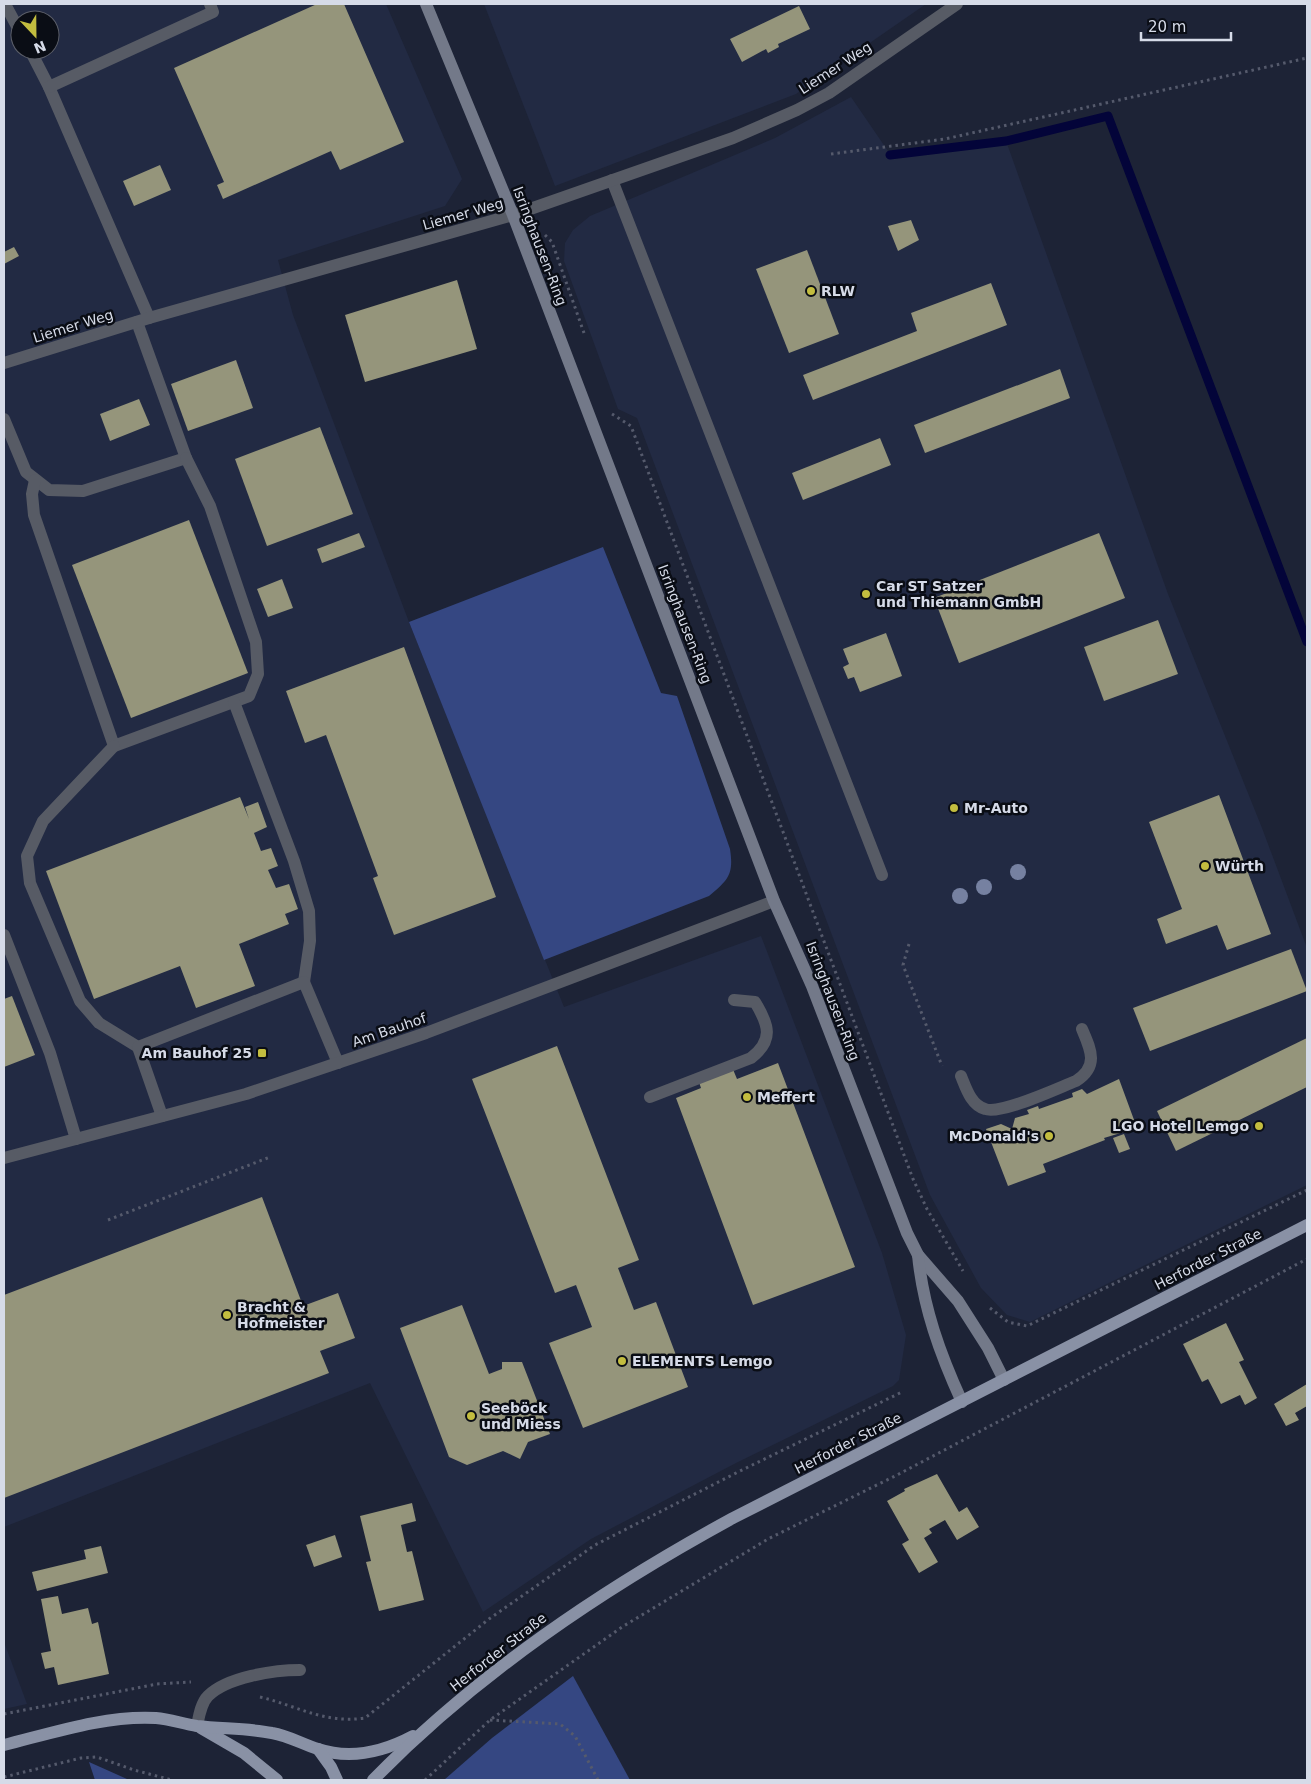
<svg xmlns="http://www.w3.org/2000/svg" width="1311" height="1784" viewBox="0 0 1311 1784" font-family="'DejaVu Sans',sans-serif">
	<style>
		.built { fill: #222a43; fill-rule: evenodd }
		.green { fill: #354782 }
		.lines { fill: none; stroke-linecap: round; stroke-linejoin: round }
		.stream { stroke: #030439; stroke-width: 9 }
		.building { fill: #95957b }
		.path { stroke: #555a6c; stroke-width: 3; stroke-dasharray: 2.5 4; stroke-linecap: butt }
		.lane { stroke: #575b65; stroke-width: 12 }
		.street { stroke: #575b65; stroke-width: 12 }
		.secondary { stroke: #737989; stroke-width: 12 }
		.primary { stroke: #8991a5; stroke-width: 12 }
		.tree { fill: #7681a1 }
		.poi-dot { fill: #c3bd3f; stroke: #0a0d15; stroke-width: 2 }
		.labels { text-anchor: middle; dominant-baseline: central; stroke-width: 5; stroke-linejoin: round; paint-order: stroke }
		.street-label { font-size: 14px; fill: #d6dbe8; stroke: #0a0d15 }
		.poi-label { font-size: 14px; font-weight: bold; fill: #d6dbe8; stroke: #0a0d15; text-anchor: start }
	</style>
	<rect width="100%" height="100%" fill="#1d2336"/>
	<!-- built -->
	<g class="built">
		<path d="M4,4h382l76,175 -17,27 -167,54 15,55 116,307 155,385 197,-71 121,317 24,82 -7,45 -6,6 -157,77 -145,76 -108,73 -113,-229 -366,144zM20,20h30v30h-30z"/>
		<path d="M484,4h442l-130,90 -241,92z"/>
		<path d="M851,97l39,57 116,-13 162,453 94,234 45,120v237l-277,137 -23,-7 -26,-27 -51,-93 -293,-777 -19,-9 -54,-148 1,-18 8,-13 17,-14 185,-78z"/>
		<path d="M4,1642l23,62 -23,5z"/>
	</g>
	<!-- green -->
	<g class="green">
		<path d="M603,547l58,146 16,3 53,153c4,26 -2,31 -21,47l-165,64 -135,-338z"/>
		<path d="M573,1676l57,104h-186l48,-42z"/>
		<path d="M89,1762l38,17 4,1h-36z"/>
	</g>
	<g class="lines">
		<!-- stream -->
		<path class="stream" d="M890,155l116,-14 102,-25 199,526"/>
	</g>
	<!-- building -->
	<g class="building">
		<path d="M317,4h27l60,138 -64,28 -9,-19 -108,48 -6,-14 7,-3 -50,-114z"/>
		<path d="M799,6l11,23 -32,15 1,3 -11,6 -2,-4 -24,13 -12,-23z"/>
		<path d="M160,165l11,25 -37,16 -11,-25z"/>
		<path d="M911,220l8,20 -21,11 -10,-25z"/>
		<path d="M14,247l5,9 -15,8v-12z"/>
		<path d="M807,250l32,84 -50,19 -33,-84z"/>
		<path d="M457,280l20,69 -112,33 -20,-67z"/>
		<path d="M991,283l16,42 -194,75 -10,-25 114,-44 -6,-18z"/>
		<path d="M236,360l17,48 -65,23 -17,-47z"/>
		<path d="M1060,369l10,29 -145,55 -11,-28z"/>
		<path d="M139,399l11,26 -40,16 -10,-27z"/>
		<path d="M320,427l33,87 -86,32 -32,-87z"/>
		<path d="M880,438l11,27 -88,35 -11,-27z"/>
		<path d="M189,520l59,153 -117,45 -59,-153z"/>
		<path d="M359,533l6,14 -43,16 -5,-14z"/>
		<path d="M1099,533l26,65 -166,65 -25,-65z"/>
		<path d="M282,579l11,29 -25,9 -11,-28z"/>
		<path d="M1158,620l20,54 -74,27 -20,-54z"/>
		<path d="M886,633l16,43 -42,16 -6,-15 -6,2 -5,-12 6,-3 -6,-15z"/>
		<path d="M404,647l92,250 -102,38 -21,-57 5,-2 -52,-141 -21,8 -19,-52z"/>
		<path d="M1219,795l52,139 -44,16 -10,-25 -51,19 -9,-25 25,-10 -33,-87z"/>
		<path d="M240,797l9,22 -4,-12 13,-5 9,25 -13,6 7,18 10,-3 7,18 -10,4 8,18 13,-4 9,25 -13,5 4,10 -50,20 16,42 -59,22 -16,-42 -86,33 -48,-128z"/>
		<path d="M1291,949l16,42 -157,60 -17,-43z"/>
		<path d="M12,996l23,59 -31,12v-68z"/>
		<path d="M1307,1038v49l-131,64 -19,-40z"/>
		<path d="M557,1046l82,214 -21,8 16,42 22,-8 32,85 -105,41 -34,-85 43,-16 -16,-42 -21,8 -83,-214z"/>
		<path d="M778,1063l77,204 -102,38 -77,-207 25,-10 -3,-9 34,-12 5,12z"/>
		<path d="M1119,1079l18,49 -33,10 1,2 -62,24 3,8 -38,14 -22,-57 15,-5 11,5 3,-11 14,-4 -2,-4 11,-4 1,3 34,-12 -1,-4 10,-4 5,5z"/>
		<path d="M1124,1134l6,15 -11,4 -6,-15z"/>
		<path d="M262,1197l41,109 35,-13 17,45 -35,13 9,22 -325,125v-203z"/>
		<path d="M462,1305l27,69 13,-5v-7h20l28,72 -22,8 -8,17 -17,-8 -36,14 -18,-8 -49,-129z"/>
		<path d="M1226,1323l18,37 -5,2 18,36 -12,7 -5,-10 -19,9 -13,-25 -6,3 -19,-38z"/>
		<path d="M1307,1384v22l-12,7 4,7 -13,6 -12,-22z"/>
		<path d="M937,1474l22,38 8,-5 12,20 -22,13 -12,-20 -16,9 3,4 -8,5 14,24 -19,11 -17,-29 7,-4 -22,-39 18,-10 -1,-2z"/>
		<path d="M412,1503l4,18 -15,4 6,27 5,-1 12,49 -45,11 -13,-49 5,-1 -11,-45z"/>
		<path d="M335,1535l7,22 -28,10 -8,-22z"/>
		<path d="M101,1546l7,27 -71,18 -5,-19 54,-13 -2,-9z"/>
		<path d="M58,1596l4,18 26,-6 4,16 6,-2 11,52 -51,11 -4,-18 -9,2 -4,-16 10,-2 -10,-52z"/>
	</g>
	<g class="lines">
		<!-- path -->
		<g class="path">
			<path d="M831,154l114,-15 362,-81"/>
			<path d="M545,235l7,7 32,91"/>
			<path d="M612,414l19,12 282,753 14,30 36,62"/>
			<path d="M909,944l-6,21 39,101"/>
			<path d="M108,1220l162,-63"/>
			<path d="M990,1308l18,14 19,4 280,-136"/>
			<path d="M260,1697c38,9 64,27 105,21l124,-99 106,-74 145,-74 162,-79"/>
			<path d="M4,1714l153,-30 34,-2"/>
			<path d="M490,1720l70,4 15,12 23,44"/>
			<path d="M4,1777l77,-19 16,-1 37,13 38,10"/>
			<path d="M425,1780l65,-60 132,-93 146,-88 129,-64 410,-216"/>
		</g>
		<!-- lane -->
		<g class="lane">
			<path d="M5,4l15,28"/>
			<path d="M30,50l19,37 100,231"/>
			<path d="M49,87l164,-75 -3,-8"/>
			<path d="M612,180l270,695"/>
			<path d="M4,419l22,53 23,18 34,1 103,-33 -49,-136"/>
			<path d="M35,480l-3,14 2,21 80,231 135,-50 9,-22 -2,-32 -46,-136 -24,-48"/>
			<path d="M234,702l60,159 15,50 1,30 -6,41"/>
			<path d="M114,746l-71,75 -16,35 3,27 50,118 19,22 39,24"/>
			<path d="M4,935l46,118 26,86"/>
			<path d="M961,1076c5,12 10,29 24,33 16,6 73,-21 91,-28 23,-15 15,-31 6,-52"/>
			<path d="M650,1097l101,-39c23,-18 18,-33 4,-56l-21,-2"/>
			<path d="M162,1116l-24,-69 166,-65 34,81"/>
			<path d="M197,1726c2,-10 4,-23 11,-30 19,-19 66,-26 92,-26"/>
		</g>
		<!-- street -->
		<g class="street">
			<path d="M4,363l145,-45 364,-103 220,-77 64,-28 32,-17 128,-89"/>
			<path d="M4,1158l242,-64 180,-61 348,-132"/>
		</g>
		<!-- secondary -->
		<g class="secondary">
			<path d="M426,4l87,211 261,686 38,85 95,247 11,22 40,46 30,47 16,32"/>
			<path d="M918,1255c5,52 22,99 44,147"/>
		</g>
		<!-- primary -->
		<g class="primary">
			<path d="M201,1728l43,25 33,27"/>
			<path d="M4,1745c48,-12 102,-30 152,-27 14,1 27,6 41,8 25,3 50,2 75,7 17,3 30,11 46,16 33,11 65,3 95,-13"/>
			<path d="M318,1749l13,18 6,13"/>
			<path d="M373,1780c105,-107 228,-190 360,-262l574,-293"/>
		</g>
	</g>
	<!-- trees -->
	<g class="tree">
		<circle cx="1018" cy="872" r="8"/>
		<circle cx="984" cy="887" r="8"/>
		<circle cx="960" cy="896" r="8"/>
	</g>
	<!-- markers -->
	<g class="poi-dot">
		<circle cx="811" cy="291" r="5"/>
		<circle cx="866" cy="594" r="5"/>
		<circle cx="954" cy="808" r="5"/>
		<circle cx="1205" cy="866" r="5"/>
		<rect x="257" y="1048" width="10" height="10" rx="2.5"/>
		<circle cx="747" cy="1097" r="5"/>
		<circle cx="1259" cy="1126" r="5"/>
		<circle cx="1049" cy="1136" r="5"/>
		<circle cx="227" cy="1315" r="5"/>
		<circle cx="622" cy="1361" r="5"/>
		<circle cx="471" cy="1416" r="5"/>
	</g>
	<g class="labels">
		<!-- street labels -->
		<g class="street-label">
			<text transform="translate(835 68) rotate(-33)">Liemer Weg</text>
			<text transform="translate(463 214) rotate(-16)">Liemer Weg</text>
			<text transform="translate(540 246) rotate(69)">Isringhausen-Ring</text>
			<text transform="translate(73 326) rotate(-17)">Liemer Weg</text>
			<text transform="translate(685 624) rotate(69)">Isringhausen-Ring</text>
			<text transform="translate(833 1001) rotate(69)">Isringhausen-Ring</text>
			<text transform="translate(389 1030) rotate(-19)">Am Bauhof</text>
			<text transform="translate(1208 1259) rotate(-27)">Herforder Straße</text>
			<text transform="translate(848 1443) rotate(-27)">Herforder Straße</text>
			<text transform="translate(498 1652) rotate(-38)">Herforder Straße</text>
		</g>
		<!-- poi labels -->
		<g class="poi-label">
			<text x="821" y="291">RLW</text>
			<text x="876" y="586">Car ST Satzer<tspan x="876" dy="16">und Thiemann GmbH</tspan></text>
			<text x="964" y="808">Mr-Auto</text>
			<text x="1215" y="866">Würth</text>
			<text x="252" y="1053" text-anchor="end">Am Bauhof 25</text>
			<text x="757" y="1097">Meffert</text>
			<text x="1249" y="1126" text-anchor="end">LGO Hotel Lemgo</text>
			<text x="1039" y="1136" text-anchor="end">McDonald's</text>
			<text x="237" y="1307">Bracht &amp;<tspan x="237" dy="16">Hofmeister</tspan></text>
			<text x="632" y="1361">ELEMENTS Lemgo</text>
			<text x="481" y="1408">Seeböck<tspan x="481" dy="16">und Miess</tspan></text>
		</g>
	</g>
	<!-- border -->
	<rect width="1311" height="1784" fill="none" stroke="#d6dbe8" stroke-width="10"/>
	<!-- north arrow -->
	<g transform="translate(35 35) rotate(158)"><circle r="24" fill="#0a0d15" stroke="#5c5f69"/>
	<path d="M0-4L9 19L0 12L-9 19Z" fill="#c3bd3f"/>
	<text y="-8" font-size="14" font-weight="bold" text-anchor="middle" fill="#d6dbe8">N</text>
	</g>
	<!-- scale -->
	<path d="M1141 32v8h90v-8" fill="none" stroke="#d6dbe8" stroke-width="2.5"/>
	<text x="1148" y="32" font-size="15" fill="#d6dbe8" stroke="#0a0d15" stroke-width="4" paint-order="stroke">20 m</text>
</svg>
